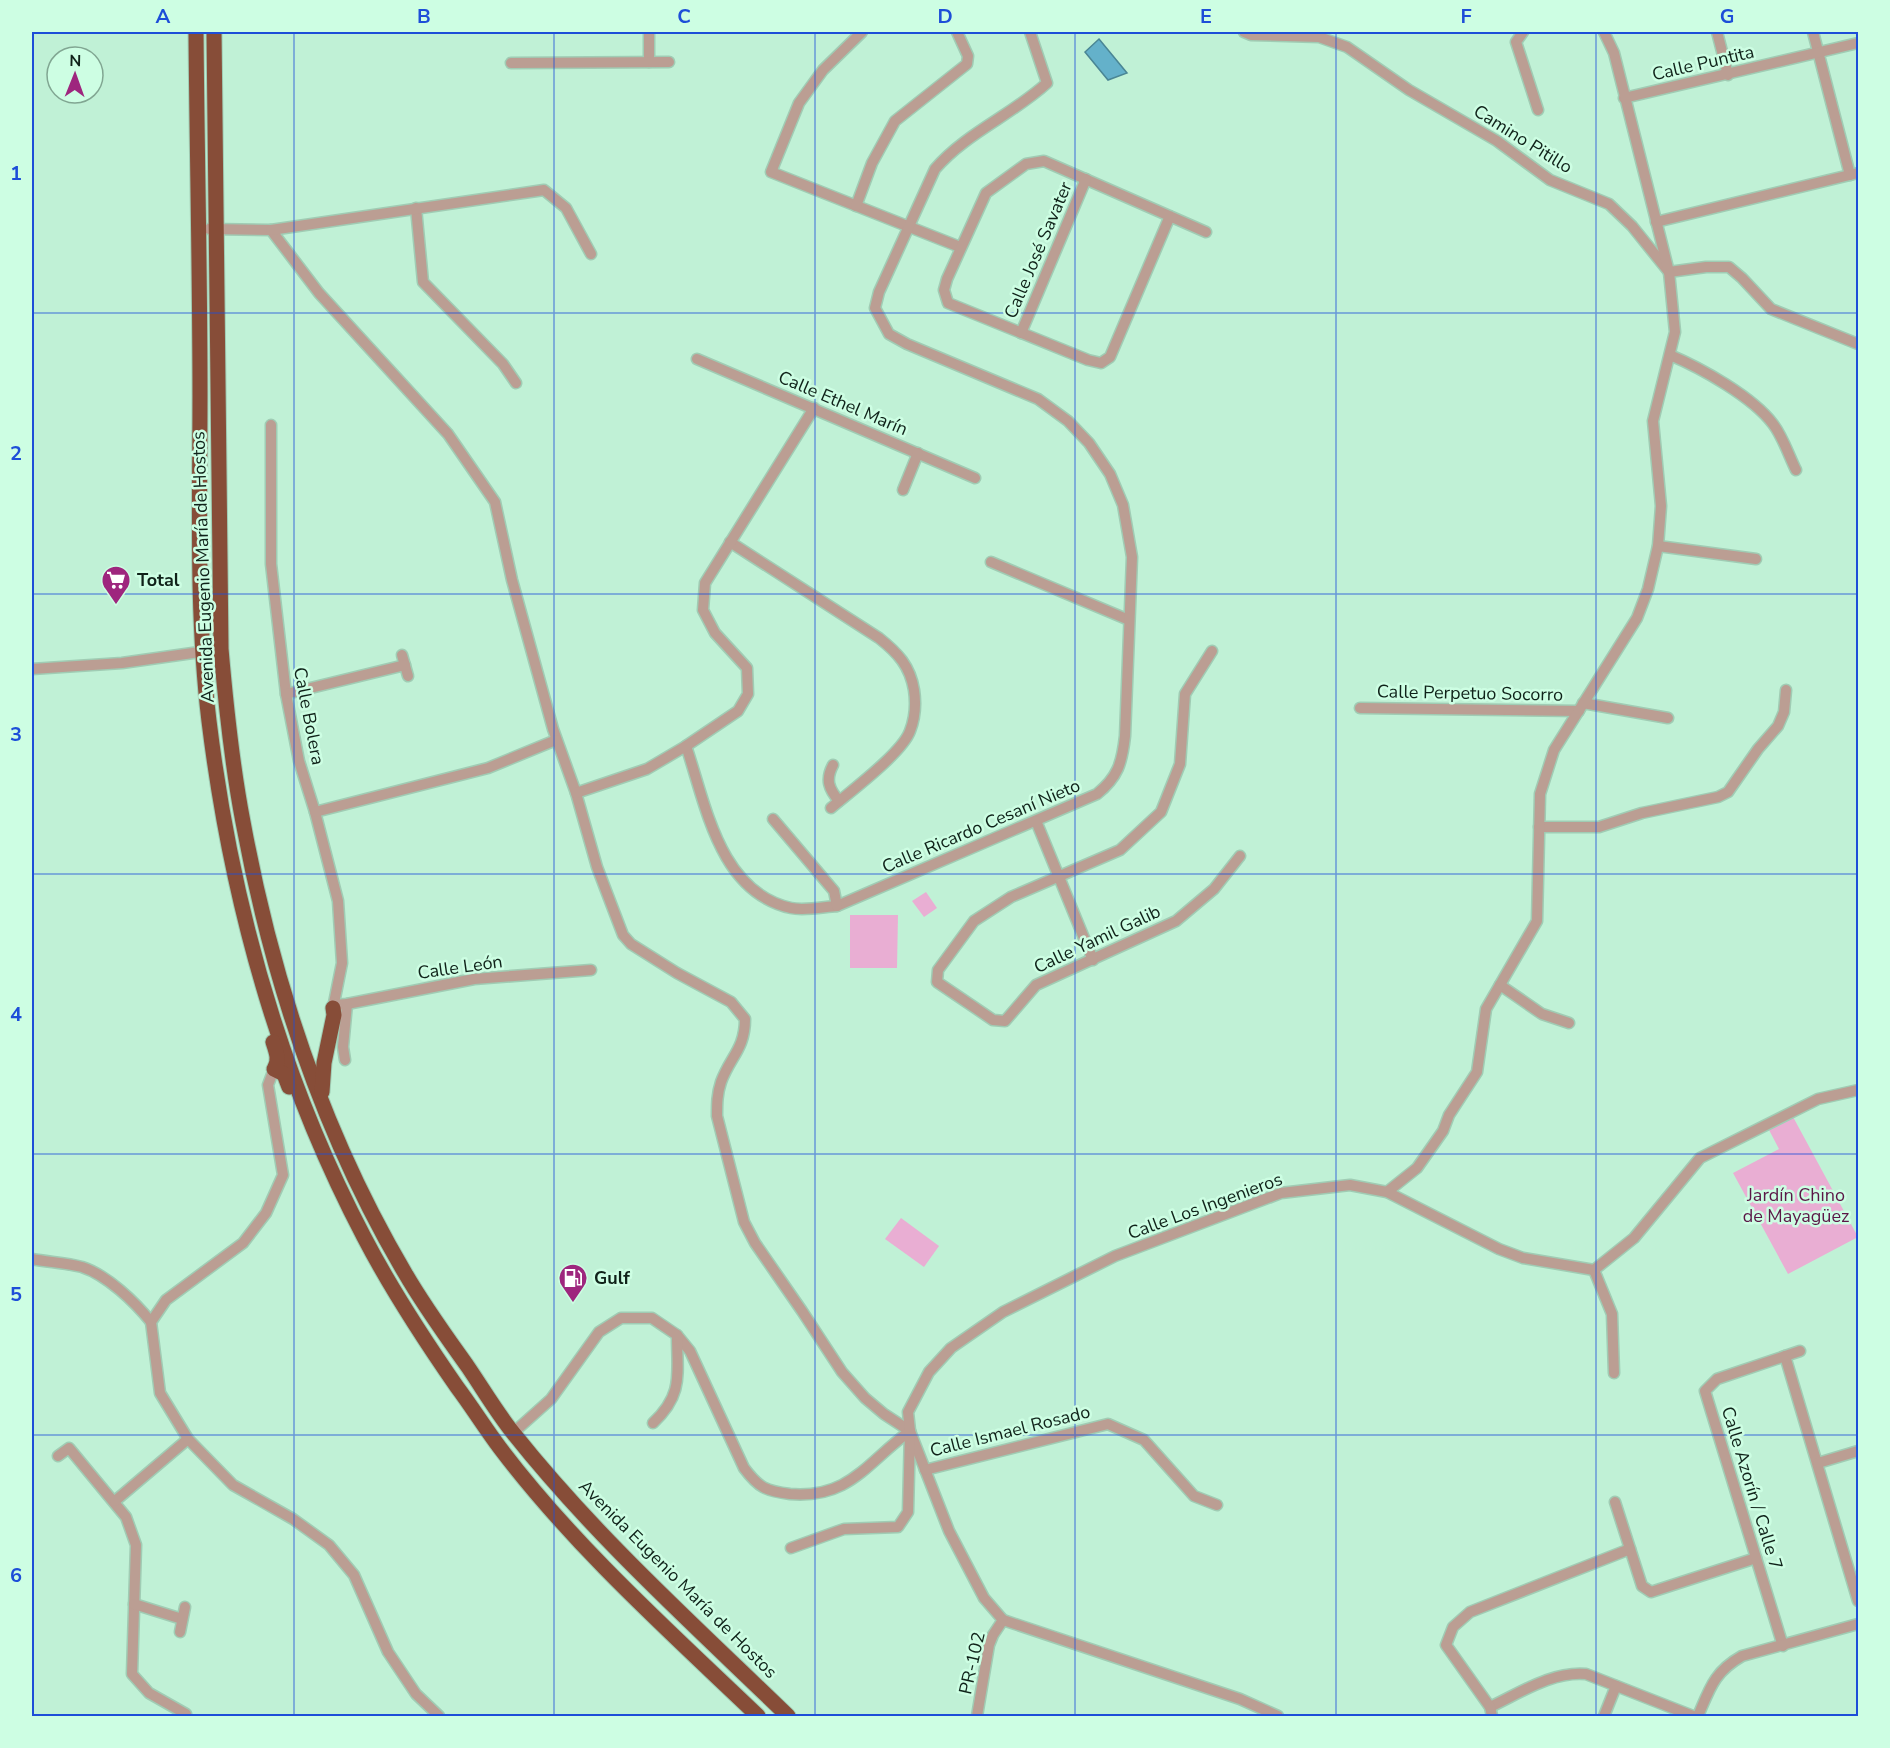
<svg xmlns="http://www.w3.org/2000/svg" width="1890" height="1748" viewBox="0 0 1890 1748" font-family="'Nunito Sans',sans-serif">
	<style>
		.green { fill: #e9aed3 }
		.water { fill: #64b1ca; stroke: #4a8695; stroke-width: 1.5 }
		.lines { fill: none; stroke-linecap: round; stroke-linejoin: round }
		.minor-casing { stroke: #a0ccb4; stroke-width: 13 }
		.highway-casing { stroke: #a0ccb4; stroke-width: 17 }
		.minor { stroke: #bb9e93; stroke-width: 10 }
		.highway { stroke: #874d38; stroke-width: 15 }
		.grid { fill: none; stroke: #1d4ed8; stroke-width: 1.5; stroke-opacity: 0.55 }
		.labels { text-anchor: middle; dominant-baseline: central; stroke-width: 5; stroke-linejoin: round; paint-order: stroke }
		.street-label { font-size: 18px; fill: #0f2219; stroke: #cdfee3 }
		.poi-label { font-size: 18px; font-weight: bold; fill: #0f2219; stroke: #cdfee3; text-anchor: start }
		.park-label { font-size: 18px; fill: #5b1747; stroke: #cdfee3 }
		.neatline { fill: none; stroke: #1d4ed8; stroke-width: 2 }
		.grid-label { font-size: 20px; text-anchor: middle; font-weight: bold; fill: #1d4ed8 }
	</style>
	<rect width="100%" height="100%" fill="#c0f1d6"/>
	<!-- green -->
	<g class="green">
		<path d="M926,892l11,16 -13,9 -12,-16z"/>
		<path d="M850,915h48l-1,53h-47z"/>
		<path d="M1792,1115l66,122 -70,37 -55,-101 46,-24 -11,-21z"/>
		<path d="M901,1218l38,28 -15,21 -39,-28z"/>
	</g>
	<!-- water -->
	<path class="water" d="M1099,39l28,34 -19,7 -23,-28z"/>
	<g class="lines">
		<!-- minor casing -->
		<g class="minor-casing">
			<g id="minor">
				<path d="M862,32l-39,38 -24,33 -28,69 189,75"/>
				<path d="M1244,32l7,3 68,2 28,10 62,43 88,51 53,39 59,24 23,22 37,46 37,-5h23l13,11 29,31 87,35"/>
				<path d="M1523,32l-7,10 22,68"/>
				<path d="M1717,32l11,43"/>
				<path d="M1813,32l37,143"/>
				<path d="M649,62v-30"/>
				<path d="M511,63l158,-1"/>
				<path d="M1624,98l234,-55"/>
				<path d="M856,206l16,-43 23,-42 72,-57 1,-8 -11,-24"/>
				<path d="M416,208l7,74 80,82 13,19"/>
				<path d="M1170,216l-60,141 -9,6 -13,-3 -140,-57 -4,-13 3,-11 39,-86 40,-29 18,-3 162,71"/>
				<path d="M1656,222l202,-49"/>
				<path d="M209,229l62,1 48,63 129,141 47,68 17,78 41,149 23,64 21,74 26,68 8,9 46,29 54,29 14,17c0,30 -15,38 -24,63 -4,12 -4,22 -4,34l27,106 11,21 47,68 40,61 23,26 19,16 26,17 39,100 35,67 19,22 237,79 38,17"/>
				<path d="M271,230l273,-40 22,18 25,46"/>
				<path d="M1021,333l65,-154"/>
				<path d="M1670,355c31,13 83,42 103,69 10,13 16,32 23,46"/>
				<path d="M697,359l278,119"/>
				<path d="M271,425v139l15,130 13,67 16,51 23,89 4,62 -9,45"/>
				<path d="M903,490l15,-37"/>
				<path d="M730,542l149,96c19,15 31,28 35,52 2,13 1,28 -4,41 -8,22 -59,60 -79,77"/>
				<path d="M1658,546l98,13"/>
				<path d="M991,562l138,58"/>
				<path d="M1212,651l-27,43 -5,70 -19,48 -41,38 -109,47 -37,24 -36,49 -1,12 56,38 12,1 31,-36 140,-64 38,-32 26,-33"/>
				<path d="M402,655l6,21"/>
				<path d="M32,669l90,-6 99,-14"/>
				<path d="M286,694l119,-29"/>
				<path d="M1583,703l85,15"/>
				<path d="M1360,708l219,3"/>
				<path d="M686,746c20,59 33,146 105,162 13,3 32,-1 46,-2l260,-112c21,-17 25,-31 28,-58l7,-179 -9,-52 -13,-31 -21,-31 -21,-22 -30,-22 -131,-55 -18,-10 -14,-26 4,-16 56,-123c31,-36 77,-54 112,-86l-17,-51"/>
				<path d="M833,765c-8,15 -4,24 6,36"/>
				<path d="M576,793l71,-24 39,-23 52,-35 10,-17 -1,-26 -32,-35 -12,-23 2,-27 109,-175"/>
				<path d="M315,812l173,-44 68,-28"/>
				<path d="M773,819l61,72 3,15"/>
				<path d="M1036,821l57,139"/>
				<path d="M1539,827h60l43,-14 76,-16 10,-5 30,-43 20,-23 6,-14 2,-22"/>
				<path d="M1500,985l42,29 27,9"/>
				<path d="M334,1005l13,-1 127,-25 117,-9"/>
				<path d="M345,1060l-2,-13 4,-43"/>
				<path d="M274,1069l-6,16 15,90 -17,38 -23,30 -77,57 -15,22 9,71 28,46 45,46 60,34 36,26 25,30 34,77 28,42 23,22"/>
				<path d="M1387,1192l30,-24 26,-37 6,-16 28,-43 9,-63 51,-88 3,-127 14,-44 83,-132 11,-29 10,-43 3,-40 -8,-85 22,-89 -6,-60 -55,-219 -10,-21"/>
				<path d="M32,1259c16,3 34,4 50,8 25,8 53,35 69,55"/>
				<path d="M1594,1270l18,44 2,59"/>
				<path d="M677,1335l13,16 54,117c15,20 22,23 46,26 60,5 77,-32 120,-63"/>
				<path d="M1785,1356l73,245"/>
				<path d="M513,1433l38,-34 48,-67 22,-14h31l25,17c0,39 7,59 -24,88"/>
				<path d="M58,1456l11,-8 57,69 10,28 -4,129 17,19 37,21"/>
				<path d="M1818,1463l40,-12"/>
				<path d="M925,1470l183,-46 36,16 50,56 23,9"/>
				<path d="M115,1501l73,-62"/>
				<path d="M1615,1502l27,84 9,6 105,-34"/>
				<path d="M791,1548l53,-19 54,-2 10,-15 2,-81 -2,-19 21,-40 22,-24 52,-36 112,-56 166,-63 69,-8 37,7 112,57 24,9 71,12 40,-32 66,-80 118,-59 40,-9"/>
				<path d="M134,1604l48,15"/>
				<path d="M180,1632l5,-25"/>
				<path d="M1783,1646l-78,-255 12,-12 83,-28"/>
				<path d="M1490,1707c30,-14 62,-36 96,-33l107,42"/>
				<path d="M977,1716l12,-71 4,-10 10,-15"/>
				<path d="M1492,1716l-2,-9 -44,-62 7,-18 17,-15 160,-63"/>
				<path d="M1604,1716l12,-30"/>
				<path d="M1698,1716c12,-28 16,-44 44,-60l116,-32"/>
			</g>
		</g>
		<!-- highway casing -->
		<g class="highway-casing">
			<g id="highway">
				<path d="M196,32c1,121 4,242 4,363 0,109 -4,218 9,326 22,179 71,356 155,516 27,52 59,101 93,150 15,20 28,41 43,61 75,99 169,183 258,268"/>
				<path d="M214,32l7,617c5,58 11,116 22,173 29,157 81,314 162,451 19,33 41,63 63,94 15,22 29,46 46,67 82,103 180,191 274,282"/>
				<path d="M273,1042c3,9 7,19 1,27l10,5 5,13"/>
				<path d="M322,1092l2,-29 10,-48 -1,-7"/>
			</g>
		</g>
		<!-- minor -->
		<use href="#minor" class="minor"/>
		<!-- highway -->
		<use href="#highway" class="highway"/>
	</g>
	<!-- grid -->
	<path class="grid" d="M294,32v1684M554,32v1684M815,32v1684M1075,32v1684M1336,32v1684M1596,32v1684M32,313h1826M32,594h1826M32,874h1826M32,1154h1826M32,1435h1826"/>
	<!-- icons -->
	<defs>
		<g id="supermarket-pin" transform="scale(1.5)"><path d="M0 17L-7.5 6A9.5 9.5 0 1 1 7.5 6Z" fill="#9e267e" stroke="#cdfee3"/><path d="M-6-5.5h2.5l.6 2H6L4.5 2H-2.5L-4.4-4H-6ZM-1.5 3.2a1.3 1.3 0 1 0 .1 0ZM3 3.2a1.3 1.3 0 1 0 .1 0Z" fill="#fff"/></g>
		<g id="fuel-pin" transform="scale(1.5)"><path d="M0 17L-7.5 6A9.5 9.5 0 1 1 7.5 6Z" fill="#9e267e" stroke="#cdfee3"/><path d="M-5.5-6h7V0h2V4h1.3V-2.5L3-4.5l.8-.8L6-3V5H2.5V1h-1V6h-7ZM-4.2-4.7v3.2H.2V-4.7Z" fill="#fff"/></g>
	</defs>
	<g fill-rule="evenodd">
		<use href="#supermarket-pin" x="116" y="580"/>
		<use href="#fuel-pin" x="573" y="1278"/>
	</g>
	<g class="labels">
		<!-- street labels -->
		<g class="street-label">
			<text transform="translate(1703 63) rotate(-13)">Calle Puntita</text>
			<text transform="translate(1523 139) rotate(32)">Camino Pitillo</text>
			<text transform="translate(1038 250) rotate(-67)">Calle José Savater</text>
			<text transform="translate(843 403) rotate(23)">Calle Ethel Marín</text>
			<text transform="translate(203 567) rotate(-92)">Avenida Eugenio María de Hostos</text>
			<text transform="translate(1470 693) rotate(1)">Calle Perpetuo Socorro</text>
			<text transform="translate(309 716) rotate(79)">Calle Bolera</text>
			<text transform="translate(981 826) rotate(-23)">Calle Ricardo Cesaní Nieto</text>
			<text transform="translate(1097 939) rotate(-25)">Calle Yamil Galib</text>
			<text transform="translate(460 967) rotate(-8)">Calle León</text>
			<text transform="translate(1205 1206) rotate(-20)">Calle Los Ingenieros</text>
			<text transform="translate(1010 1431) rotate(-14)">Calle Ismael Rosado</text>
			<text transform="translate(1752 1488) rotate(73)">Calle Azorín / Calle 7</text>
			<text transform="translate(678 1579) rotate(45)">Avenida Eugenio María de Hostos</text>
			<text transform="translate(972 1663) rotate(-77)">PR-102</text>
		</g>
		<!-- poi labels -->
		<g class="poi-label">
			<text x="137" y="580">Total</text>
			<text x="594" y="1278">Gulf</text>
		</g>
		<!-- park labels -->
		<g class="park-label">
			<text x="1796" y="1195">Jardín Chino<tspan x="1796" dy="21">de Mayagüez</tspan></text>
		</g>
	</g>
	<!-- border -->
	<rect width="1890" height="1748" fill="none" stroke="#cdfee3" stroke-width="66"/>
	<!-- north arrow -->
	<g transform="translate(75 75) rotate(1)"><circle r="28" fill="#cdfee3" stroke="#81a692" stroke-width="1.5"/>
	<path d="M0-4.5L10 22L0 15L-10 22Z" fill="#9e267e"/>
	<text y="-9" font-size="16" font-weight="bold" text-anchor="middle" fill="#0f2219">N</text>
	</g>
	<rect x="33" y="33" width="1824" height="1682" class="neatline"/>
	<g class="grid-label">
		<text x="163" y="23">A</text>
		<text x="424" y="23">B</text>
		<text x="684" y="23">C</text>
		<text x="945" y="23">D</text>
		<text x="1206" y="23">E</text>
		<text x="1466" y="23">F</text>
		<text x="1727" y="23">G</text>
		<text x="16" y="180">1</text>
		<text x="16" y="460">2</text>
		<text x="16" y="741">3</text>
		<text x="16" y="1021">4</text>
		<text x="16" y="1301">5</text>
		<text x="16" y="1582">6</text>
	</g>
</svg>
